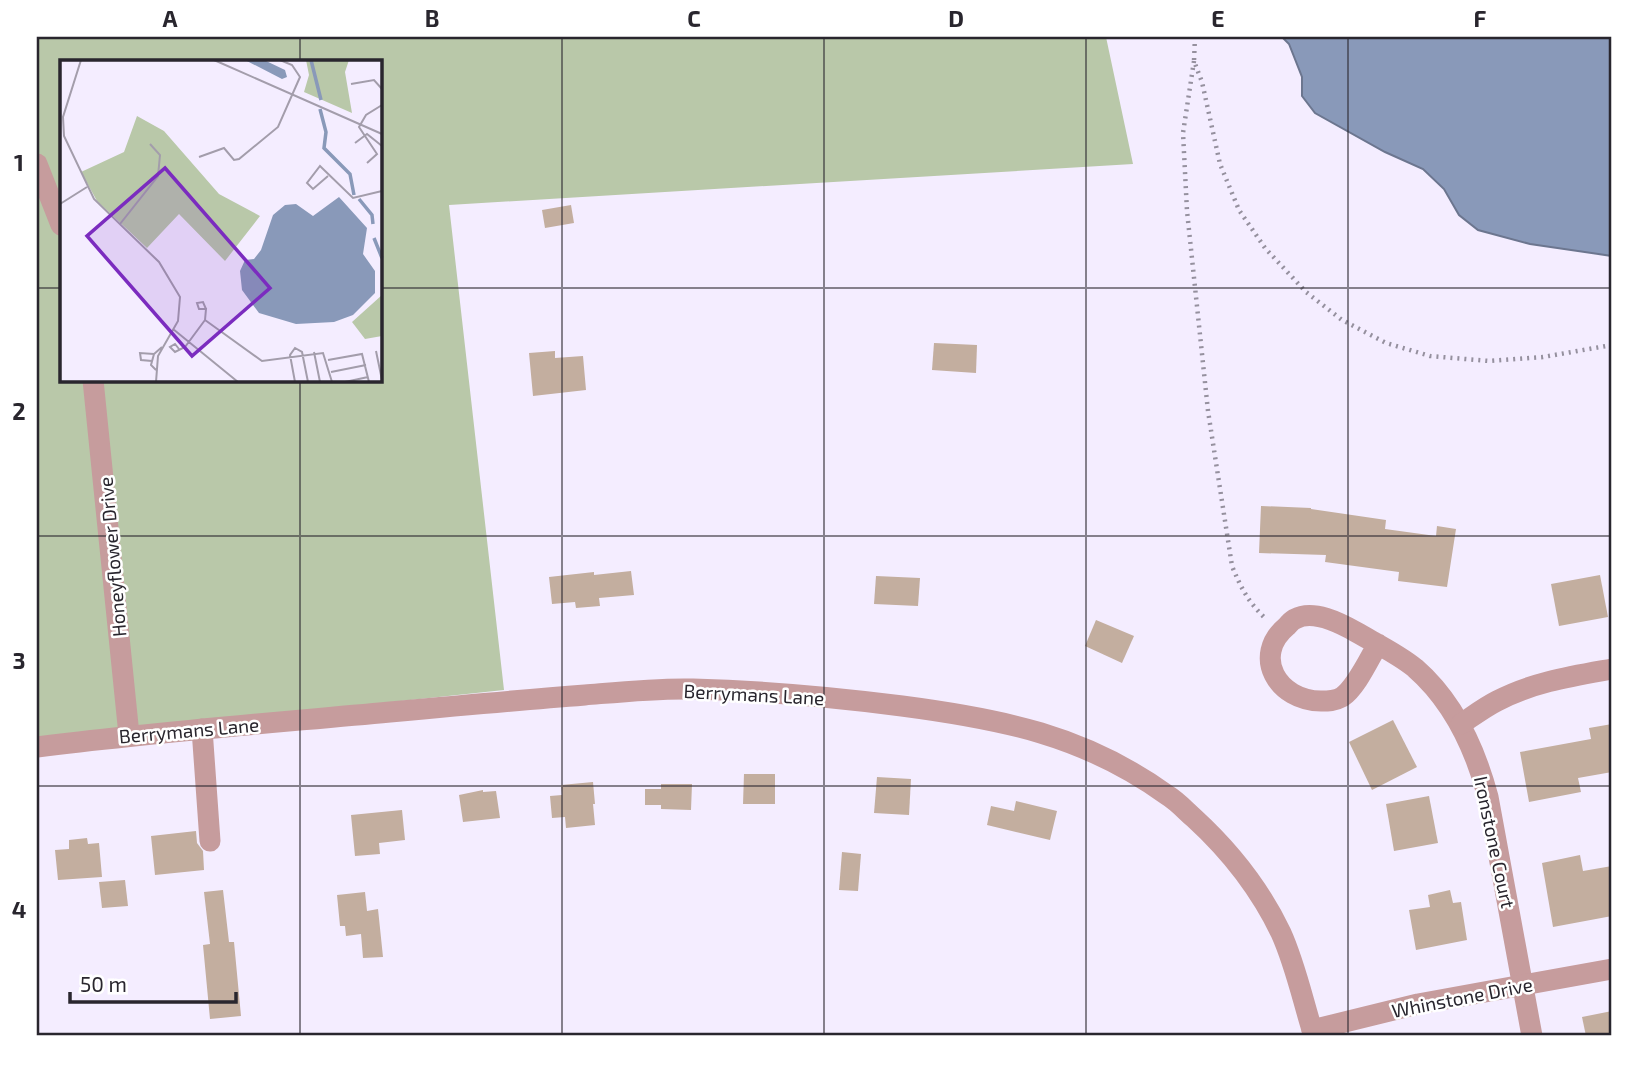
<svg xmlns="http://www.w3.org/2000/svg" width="1649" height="1073" viewBox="0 0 1649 1073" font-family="'Exo 2',sans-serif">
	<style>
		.green { fill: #b9c8a9; fill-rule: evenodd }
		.water { fill: #8999b9; stroke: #6c768f; stroke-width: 2 }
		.building { fill: #c3ae9f }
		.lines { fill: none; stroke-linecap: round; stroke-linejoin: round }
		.path { stroke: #95909e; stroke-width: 4.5; stroke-dasharray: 2 5; stroke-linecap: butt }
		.minor { stroke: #c69c9d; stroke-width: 21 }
		.grid { fill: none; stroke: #29262e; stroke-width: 2; stroke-opacity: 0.55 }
		.labels { text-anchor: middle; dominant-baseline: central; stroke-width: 5; stroke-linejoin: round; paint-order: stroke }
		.street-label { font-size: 19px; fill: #29262e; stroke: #fff }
		.inset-river { fill: none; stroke: #8999b9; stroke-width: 3.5 }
		.inset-road { fill: none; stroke: #a39dab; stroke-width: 2 }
		.view { fill: #7b2cbf; fill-opacity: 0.15; stroke: #7b2cbf; stroke-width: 3.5 }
		.inset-edge { fill: none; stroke: #29262e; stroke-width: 3.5 }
		.neatline { fill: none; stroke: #29262e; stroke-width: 2.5 }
		.grid-label { font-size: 23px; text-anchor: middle; font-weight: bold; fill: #29262e }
	</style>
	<rect width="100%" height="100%" fill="#f4edff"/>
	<!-- green -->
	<path class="green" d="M37,37h1069l27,127 -684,41 55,485 -467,50zM61,61h319v319h-319z"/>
	<!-- water -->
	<path class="water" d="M1282,37h330v219l-82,-12 -52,-14 -19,-15 -15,-26 -21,-20 -38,-17 -70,-39 -13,-17v-19l-13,-33z"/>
	<!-- building -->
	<g class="building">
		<path d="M571,205l3,18 -29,5 -3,-18z"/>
		<path d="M934,343l43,2 -1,28 -44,-3z"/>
		<path d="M555,351v7l28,-2 3,34 -53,6 -4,-43z"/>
		<path d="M1261,506l50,2v1l75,11 -1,9 51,7 1,-10 19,3 -9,58 -49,-6 1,-9 -74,-10 1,-7 -67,-2z"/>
		<path d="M631,571l3,24 -35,3 1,8 -24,2 -1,-6 -23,2 -3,-27 45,-5v3z"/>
		<path d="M1600,575l8,42 -49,9 -8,-42z"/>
		<path d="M876,576l44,2 -2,28 -44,-2z"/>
		<path d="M1096,620l38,16 -12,27 -37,-17z"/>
		<path d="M1393,720l24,47 -45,23 -23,-48z"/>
		<path d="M1612,724v48l-34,6 3,14 -52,10 -9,-50 71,-13 -2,-11z"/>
		<path d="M744,774h31v30h-32z"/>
		<path d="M877,777l34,2 -2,36 -35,-2z"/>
		<path d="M593,782l2,22h-2l2,21 -29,3 -1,-11 -13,1 -2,-22 12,-1 -1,-10z"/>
		<path d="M661,784h31l-1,26 -30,-1v-4h-16v-16h16z"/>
		<path d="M483,790v2l13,-1 4,27 -37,4 -4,-27z"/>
		<path d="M1429,796l9,47 -44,8 -8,-47z"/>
		<path d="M1016,801l41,10 -7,29 -63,-15 4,-19 23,5z"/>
		<path d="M402,810l3,30 -26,3 1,11 -25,2 -4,-41z"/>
		<path d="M196,831l1,12 6,8 1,19 -49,5 -4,-39z"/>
		<path d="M87,838l1,6 11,-1 3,34 -44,3 -3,-30 14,-1v-9z"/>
		<path d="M842,852l19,2 -3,37 -19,-1z"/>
		<path d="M1580,855l3,16 29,-5v50l-59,11 -11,-64z"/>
		<path d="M125,880l3,26 -26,2 -3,-26z"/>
		<path d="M223,890l6,52h5l7,74 -31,3 -7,-74 7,-1 -6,-52z"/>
		<path d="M1450,890l3,13 8,-1 6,38 -51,10 -7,-40 21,-3 -2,-12z"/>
		<path d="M365,892l2,19 11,-2 5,48 -20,1 -2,-24 -15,2 -1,-10h-5l-3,-31z"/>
		<path d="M1612,1011v25h-26l-4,-19z"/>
	</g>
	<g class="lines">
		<!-- path -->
		<g class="path">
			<path d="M1195,37l-1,24 8,21 18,82 19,46 26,38 41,44 36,28 44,23 44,13 59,5 54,-4 69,-12"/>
			<path d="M1194,61l-11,72 4,78 21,200 24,155c9,22 16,36 34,53"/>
		</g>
		<!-- minor -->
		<g class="minor">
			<path d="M37,164l24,61"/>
			<path d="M93,380l36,355"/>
			<path d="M1378,644c-9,15 -22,44 -36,53 -7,4 -14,4 -21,4 -43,0 -70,-45 -34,-75 3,-3 5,-6 8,-7 18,-10 45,4 61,13 19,11 42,22 59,36 39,34 60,80 73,129l44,239"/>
			<path d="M1461,724c12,-8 24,-17 36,-23 36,-19 76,-25 115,-32"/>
			<path d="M202,729l8,112"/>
			<path d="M37,747c117,-15 235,-24 353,-35 65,-6 130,-12 195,-17 35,-3 72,-7 108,-6 70,2 140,8 209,17 99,13 182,29 265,89 10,6 18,15 27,23 36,33 66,71 87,115 15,33 22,69 33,103"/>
			<path d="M1312,1030l106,-26 194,-35"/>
		</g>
	</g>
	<!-- grid -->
	<path class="grid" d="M300,37v24M562,37v999M824,37v999M1086,37v999M1348,37v999M37,288h24M380,288h1232M300,380v656M37,536h1575M37,786h1575"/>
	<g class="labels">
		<!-- street labels -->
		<g class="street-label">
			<text transform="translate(112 557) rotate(-95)">Honeyflower Drive</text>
			<text transform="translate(754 694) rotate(3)">Berrymans Lane</text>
			<text transform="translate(189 730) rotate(-5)">Berrymans Lane</text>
			<text transform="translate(1495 842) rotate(78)">Ironstone Court</text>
			<text transform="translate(1462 997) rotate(-11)">Whinstone Drive</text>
		</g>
	</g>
	<!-- overview -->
	<g transform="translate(60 60)">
		<rect width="322" height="322" fill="#f4edff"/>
		<path d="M246,0h43l-4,12 7,41 -48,-21 5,-17zM77,56l27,15 55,63 41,22 -35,45 -46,-47 -32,34 -50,-47 -16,-29 43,-20zM322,235v41l-17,3 -13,-17z" fill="#b9c8a9"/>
		<path d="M185,0h19l21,10 2,7 -5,2zM279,137l28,31 -4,26 12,17v22l-22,22 -19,7 -38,2 -37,-11 -17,-23 -2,-19 5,-11 9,-1 7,-9 12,-35 12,-10 11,-1 17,12z" fill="#8999b9"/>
		<path class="inset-river" d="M251,0l10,40M260,49l6,23 -2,16 26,26 4,21M299,139l13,16 1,9M314,178l8,20"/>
		<path class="inset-road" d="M21,0l-18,57 1,19 30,63 65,63 21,35 -2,24 -20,35 -2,26M154,0l168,74M291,24l23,-4 8,9M295,83l12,-9 15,12M139,97l25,-9 10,12 5,-1 39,-32 22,-50 -8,-12 -12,-5M307,103l10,-9 -18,-27 7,-12 16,-10M268,116l-15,13 -6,-6 13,-17 33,32 29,-7M0,144l27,-17M60,164l38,-48 2,-21 -10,-11M145,260l57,41 61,-8 9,29M113,269l65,53M119,289l-4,-5 -5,3 5,5 10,-5 20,-27 1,-11h-7l-2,-6 6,-1 3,7M316,291l6,29M254,292l6,30M268,300l34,-6 7,28M92,301l-11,-1 -1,-7 14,1M96,310l-5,-5 3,-11 8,-7M271,312l35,-7M235,322l-5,-27 5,-7 7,4 6,30M285,322l23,-5"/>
		<path class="view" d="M105,108l105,120 -78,68 -105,-120z"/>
		<rect width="322" height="322" class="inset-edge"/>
	</g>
	<!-- border -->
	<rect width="1649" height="1073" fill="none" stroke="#ffffff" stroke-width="77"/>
	<!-- scale -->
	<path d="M70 992v10h166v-10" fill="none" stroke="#29262e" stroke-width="3.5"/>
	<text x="80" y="992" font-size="21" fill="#29262e" stroke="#ffffff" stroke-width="5" paint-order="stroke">50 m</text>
	<rect x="38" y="38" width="1572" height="996" class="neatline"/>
	<g class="grid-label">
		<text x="170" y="27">A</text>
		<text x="432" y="27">B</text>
		<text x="694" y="27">C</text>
		<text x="956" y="27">D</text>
		<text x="1218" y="27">E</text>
		<text x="1480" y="27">F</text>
		<text x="19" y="171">1</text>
		<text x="19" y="420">2</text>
		<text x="19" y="669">3</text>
		<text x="19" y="918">4</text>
	</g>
</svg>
